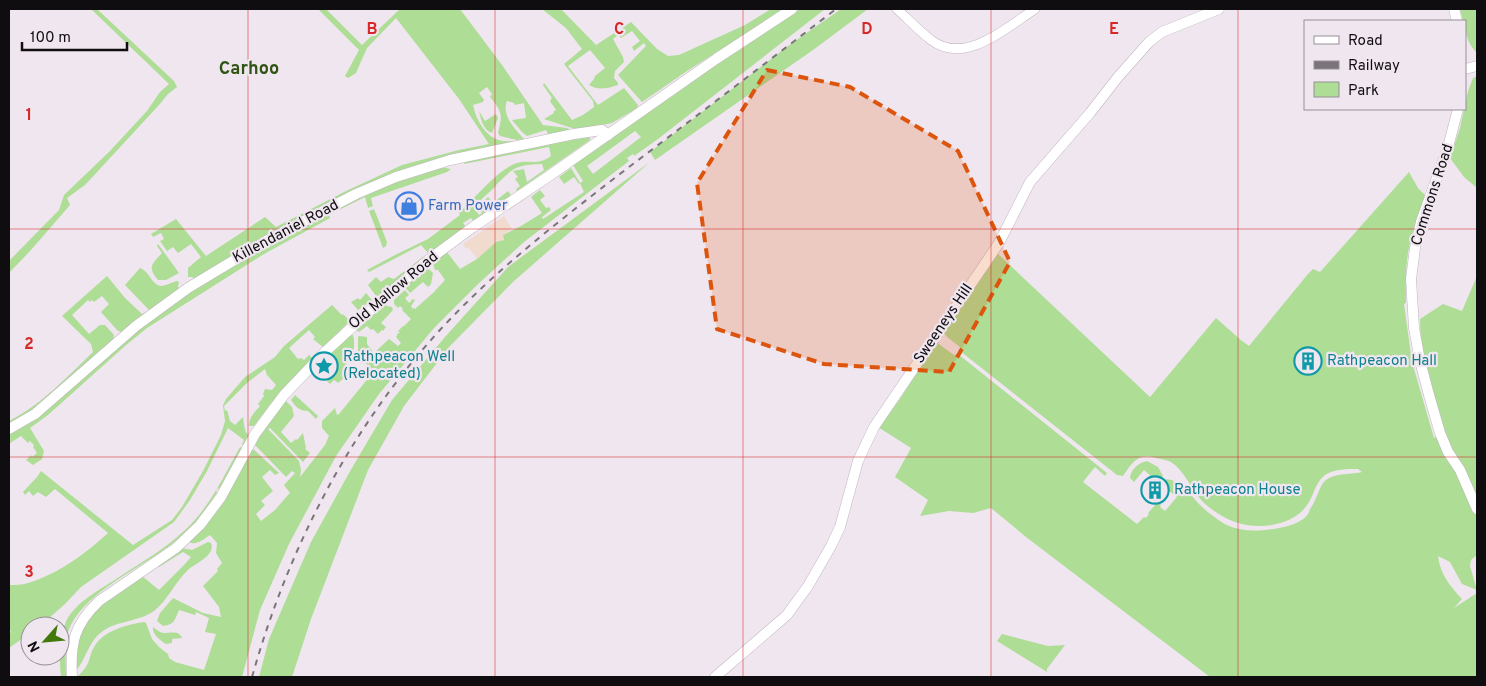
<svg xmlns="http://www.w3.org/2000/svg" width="1486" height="686" viewBox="0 0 1486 686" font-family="Overpass,sans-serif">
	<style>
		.industrial { fill: #f1dace }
		.green { fill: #aedd96; fill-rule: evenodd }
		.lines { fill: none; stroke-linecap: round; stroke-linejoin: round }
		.minor-casing { stroke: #c0b6bf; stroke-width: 10 }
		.tertiary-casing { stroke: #c0b6bf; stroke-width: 11 }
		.minor { stroke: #fff; stroke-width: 9 }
		.tertiary { stroke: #fff; stroke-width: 10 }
		.rail { stroke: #7b757b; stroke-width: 2; stroke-dasharray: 6 6; stroke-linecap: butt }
		.marked { fill: #dd550c; fill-opacity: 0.2; stroke: #dd550c; stroke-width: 4; stroke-dasharray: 10 6; stroke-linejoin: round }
		.grid { fill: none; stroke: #d62828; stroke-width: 1; stroke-opacity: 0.55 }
		.labels { text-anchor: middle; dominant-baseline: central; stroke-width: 4.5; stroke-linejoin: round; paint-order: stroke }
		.street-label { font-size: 15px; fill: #100d10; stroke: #f0e6ef }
		.shop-label { font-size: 15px; fill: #366cbe; stroke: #f0e6ef; text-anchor: start }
		.culture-label { font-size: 15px; fill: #0d838f; stroke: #f0e6ef; text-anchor: start }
		.quarter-label { font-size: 18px; font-weight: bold; fill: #305414; stroke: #f0e6ef }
		.grid-label { font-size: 16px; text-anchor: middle; font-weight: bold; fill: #d62828; stroke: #f0e6ef; stroke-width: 4.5; stroke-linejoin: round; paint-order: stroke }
	</style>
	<rect width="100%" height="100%" fill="#f0e6ef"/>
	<!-- industrial -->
	<path class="industrial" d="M504,216l8,13 -9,6 1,5 -8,2 -19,17 -9,-12 -2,2 -3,-5z"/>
	<!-- green -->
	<g class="green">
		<path d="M91,9h6l77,72 3,6 -9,7 -9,11 -74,80 -18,13 3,7 -39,45 -22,23v-12l50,-51 5,-15 45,-43 38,-41 13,-19 9,-8z"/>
		<path d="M318,9h8l36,36 38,-36h60l42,56 41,60 24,3 3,2 -22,5 -2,-1 2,-1 -2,-3 -19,6 -5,-4 -10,-12 14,-2 -2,-15 -9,2 -1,-2 -7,-2c-6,14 8,28 17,38l-7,1 -17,-4 -2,-3c5,-19 4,-21 -8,-36l2,-3 -5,-7 -8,6 5,7 -1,2 -10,3c4,19 17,39 38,36l2,2 -109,27 -209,109 -3,-2h-4v-9l13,-11 -10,-13 -13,9 -5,-6 -6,4 -7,-10 4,-2 -3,-6 -8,4 -2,-3 25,-15 30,37 59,-39 11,10 68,-35 58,-27 57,-15 30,-6 -30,-45 -63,-81 -29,30 -11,25 -8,5 -3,-2 14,-26z"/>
		<path d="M542,9h19l35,36 35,-23 26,27 11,7 11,-1 66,-30 26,-16h13l-97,62 -45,31 -24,-27 28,-29 -2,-3 -10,8 -2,-4 8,-6 -8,-10 -11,7 -3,-3 -5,4 10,18 1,5 -9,9 -1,7 4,5v2c-10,3 -19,6 -29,0l5,-6 1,-3 10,-8 -15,-18 -22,16 30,39 26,-17 14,17 -1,3 -25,15 -34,7 -34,-11 10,-6 -1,-1 3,-2 -6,-9 2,-3 -9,-13 1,-2 28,37 11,-5 11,-8 -1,-6 -29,-37 18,-15 -16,-21z"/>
		<path d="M800,9h25l-167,130 -24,17 -1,-2 -6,4 2,3 -105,81 -47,43 -43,43 -55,66 -43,62 -47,88 -29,66 -18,67h-165c4,-4 8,-8 10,-12 3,-5 3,-11 6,-16 9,-18 32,-24 51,-27l2,1 6,16 7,8 9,7 1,4 6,4 29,8 12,-36 -11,-2 4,-14 -13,-6 -1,3 -16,-5c-5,11 -4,14 -16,16l-6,-5 3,-8 13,-15 30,15 18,4 -2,-10 -16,-21 15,-15 -1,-2 5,-6 -6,-10 1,-10 -7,-8c-6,4 -14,11 -21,7l62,-95 28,26 -4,2 -5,-5 -8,7 11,14 -12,10 4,4 -9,9 5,7 14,-11 13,-15 2,-2 -6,-8 11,-12 -3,-2 -6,6 -32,-33 31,-44 7,7 2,9 -13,16 10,11 5,-4 1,1 6,-7 3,15 -1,1 5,4 -7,9 -33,-34 -2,1 31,32 2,9 -1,7 25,-32 4,-9 -7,-8v-7l13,-13 2,7 2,-1 35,-43 -16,-15v-19l1,-1 8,1v7l7,9 15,-14 9,7 3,-3 -5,-6 2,-4h2l-2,-2 5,-5h1l7,-7 -9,-9 1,-1 -3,-3 -2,2 -4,-4v-4l11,-10 4,5 -4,3 4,5 4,-4 2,1 -4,6 2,3 1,-1 2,1v-1l17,-15 12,-13 -7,-10h-3l-2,-6 5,-6 9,-6 13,17 17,-10 19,-17 8,-2 -1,-5 18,-9 21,-13 -11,-16 9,-7 5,6 -5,4 6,8 3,-1 2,3 -9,7 1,2 41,-27 -4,-9 -1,1 -5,-7 -10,7 -5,-7 12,-9 9,15 3,-2 -10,-16 176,-123zM635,131l6,6 -48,37 -6,-8z"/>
		<path d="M841,9h27l-55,41 -158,110 -5,-8 138,-106z"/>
		<path d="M1460,9h17v44c-9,-8 -12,-20 -12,-32h-2z"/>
		<path d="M1477,76v112l-13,-11 -14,-19 10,-30 8,-37 5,-13z"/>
		<path d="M479,111l6,10 11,-7 2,4 -6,15c-9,-3 -11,-14 -13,-22z"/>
		<path d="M590,137v3l-73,51 -1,-2 4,-3 -5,-7 3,-2 -5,-6 11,-2 3,13 17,-12 -2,-6c-26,1 -28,3 -46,21v1l-23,21 6,8 3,-2 -4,-6 10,-10 5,6 15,-12 3,4 -38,26 -2,-3 -8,5 3,4 -37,27 -8,-9 -52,27 -2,-2 28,-15 33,-16 32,-24 -1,-2c14,-13 38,-42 55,-49 14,-6 23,3 37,-8l-2,-9 -85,17 1,-2 86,-20z"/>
		<path d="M650,162l-136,119 -64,65 -46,60 -36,64 -57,149 -19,58h-33l10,-38 42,-97 38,-69 43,-73 53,-63 63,-70z"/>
		<path d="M440,167l11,2 -4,3 -76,26 2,8 -5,2 -3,-11 -36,18 1,3 -66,36 -117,74 -22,18 -77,69 -18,13 14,23 -2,8 -9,6 -7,-5 5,-5 1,2 5,-4 -4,-6 1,-2 -4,-4 -2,2 -7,-7 -11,7 -1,-1v-9l148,-120 91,-59 138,-70z"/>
		<path d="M1409,172l9,16 8,8 -1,3c-6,16 -13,32 -16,49 -4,18 -3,37 -3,55l-2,1 8,58 22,76 11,-7 -5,-13 -19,-69 -1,-30 23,-15 19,7 15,-35v279l-6,5 -1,6 7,24 -15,-6 -12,-22 -12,-6c2,18 12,30 24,43l-8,9 23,-15v84h-267l-184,-140 -35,-29 -18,5 -24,-2 -29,5 8,-16 -33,-23 16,-29 -33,-21 22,-28 36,-57 18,13 4,-1 149,119 -2,3 -10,-9 -12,15 54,42 7,-7 2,1 3,-4 -1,-1 8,-9 2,-2 3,3 -1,2 5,4 12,-14 -9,-7 -5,-6 4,-5c17,3 21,13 32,25 7,7 16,14 24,19 7,4 15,6 22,7 16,2 62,-2 65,-21 6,-8 8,-18 13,-26 9,-11 27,-8 39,-11l-4,-3c-11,0 -24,0 -33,6 -10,7 -11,21 -18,30 -13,20 -47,25 -69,18 -13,-4 -27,-13 -36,-22 -10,-11 -18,-31 -31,-39 -4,-2 -10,-3 -15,-4 -19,-5 -23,4 -33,18l-6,-1 -157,-124v-4l-13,-10 -4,-5 54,-79 153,144 66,-79 26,23 7,5 59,-72 5,-5 7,3z"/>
		<path d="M374,209l13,33 -1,4 -3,2 -14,-37z"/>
		<path d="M158,244l21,29 -13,7h-8c-11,-13 -6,-16 4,-27l-5,-7z"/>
		<path d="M423,257h2l-49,41v-2l-8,-11 8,-8 5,5 7,-5 6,2z"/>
		<path d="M140,268c9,3 13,18 21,18 5,0 11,-4 16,-5l2,1 -1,4 1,3 -27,20 -3,1 -24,-25z"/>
		<path d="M428,268l5,5 -2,11 -3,3 -5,-5 -13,11 -5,-6 1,-2z"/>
		<path d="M107,276l18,22 17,16 4,-2 1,2 -25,18 -4,-1 -17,-19 8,-8 -7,-8 -8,6 -2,-2 -2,2 -2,-2 -16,15 17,19 11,-9h5l9,10 -1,5 -86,75 -18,10v-4c32,-16 58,-44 84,-69l-2,-8 -29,-28z"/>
		<path d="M366,293l6,7 -14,10 -7,-8 7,-4 2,2z"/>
		<path d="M385,304l2,2 5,1 1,3 -12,13 5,4 -3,4 -1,-1 -4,4 -5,-5 -2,1 -4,-4 -8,6 -3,-2v-1z"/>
		<path d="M332,305l10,10 1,-1 7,7 -27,26 -10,-8 2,-2 -6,-7 -20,18 9,11 3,-1 3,2 5,-5 3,3 -41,45 -17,23h-5c0,-9 6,-14 11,-20l-2,-2 6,-8 -1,-2 2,-5 7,1 4,-5 -9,-10 -2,-6 -18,14 -23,23 1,5 2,-1 3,11 5,4 8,-8c1,6 1,15 6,19l-6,9 -1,-1 2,-4 -16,-12 -21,43 -17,29 -16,22 -93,65 -16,17 -25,22h-10v7l-21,15v-14l2,-2 -2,-4v-43c6,0 13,0 19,-2 30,-9 57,-29 80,-50l-53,-44 -9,8 -8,-5 -5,4 -4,-5 -4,4 -2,-3 14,-15 4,-6 92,74 39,-25 10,-13 21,-36 18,-36 4,-14 -2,-16 3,-6 19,-22 30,-20 9,-11z"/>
		<path d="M349,335h4c3,12 0,22 -8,30l3,4 -6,6 2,3 -6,5 -4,-3 -4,4 -15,-16z"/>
		<path d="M295,395l23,21 -2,3 -8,-8c-9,0 -12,-4 -17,-11z"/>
		<path d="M240,447l2,1 -23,41 -1,-1 -2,3 1,1c-12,22 -29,40 -48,54 -30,23 -89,49 -101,86 -4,14 -2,30 -2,45h-5c-2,-17 -1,-36 4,-53 8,-20 31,-32 48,-43 24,-16 51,-31 72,-51 24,-22 39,-54 55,-83z"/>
		<path d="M1147,461l11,6 5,9 -4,4 -7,-3 -8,-7 -10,12 -4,-4c1,-9 8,-15 17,-17z"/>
		<path d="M208,542l3,1c5,13 -16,20 -23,27 -13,12 -20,30 -34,41 -17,12 -41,9 -56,24 -10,10 -13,25 -22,36 0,-9 -1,-19 1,-27 5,-33 41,-51 65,-68l17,14 25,-25 7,-8 -8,-5 -24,15 -1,-1 24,-18 10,2z"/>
		<path d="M153,627c3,2 6,5 10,6 8,0 16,-3 19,5l-10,1v4l-6,1c-6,-4 -14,-10 -13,-17z"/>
		<path d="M1002,634l46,12 17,-1 -18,24v3l-50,-31z"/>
	</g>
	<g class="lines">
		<!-- minor casing -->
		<g class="minor-casing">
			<path id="minor" d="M897,9c11,10 22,22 34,31 34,26 76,-13 104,-31"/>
		</g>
		<!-- tertiary casing -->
		<g class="tertiary-casing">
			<g id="tertiary">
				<path d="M1454,9l3,12"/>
				<path d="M1465,69l12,-3"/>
				<path d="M1458,109l-10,38 -27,75 -6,26 -4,31 3,49 6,33 9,34 11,38 8,19 12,18 17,39"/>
				<path d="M9,429l26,-15 101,-88 52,-38 78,-47 90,-47 40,-17 54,-17 124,-26 28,-4 6,5"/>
				<path d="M72,677c-2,-34 2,-52 27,-76l77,-53 24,-23 21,-28 34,-63 29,-39 41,-43 60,-55 42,-36 46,-34 76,-51 167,-117 76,-50"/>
				<path d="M715,677l72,-62 21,-29 23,-40 9,-19 18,-66 16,-34 125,-184 31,-61 60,-69 28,-36 31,-35 13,-10 57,-23"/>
			</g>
		</g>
		<!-- minor -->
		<use href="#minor" class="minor"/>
		<!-- tertiary -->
		<use href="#tertiary" class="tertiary"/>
		<!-- rail -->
		<path class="rail" d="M252,677c36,-128 97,-247 187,-346 57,-62 124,-113 190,-164 69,-52 138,-105 207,-158"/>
	</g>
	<!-- marked area -->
	<path class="marked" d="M767,70l83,17 108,64 52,111 -61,110 -125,-8 -107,-35 -20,-146z"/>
	<!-- grid -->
	<path class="grid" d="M248,9v668M495,9v668M743,9v668M991,9v668M1238,9v668M9,229h1468M9,457h1468"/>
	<!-- icons -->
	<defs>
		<g id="shop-ring" transform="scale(1.4375)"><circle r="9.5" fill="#f0e6ef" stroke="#3f7fe0" stroke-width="1.5"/><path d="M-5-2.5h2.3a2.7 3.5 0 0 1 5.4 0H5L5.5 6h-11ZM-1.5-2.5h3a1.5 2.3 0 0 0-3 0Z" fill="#3f7fe0"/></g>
		<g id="building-ring" transform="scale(1.4375)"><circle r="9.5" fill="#f0e6ef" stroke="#0f9aa8" stroke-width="1.5"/><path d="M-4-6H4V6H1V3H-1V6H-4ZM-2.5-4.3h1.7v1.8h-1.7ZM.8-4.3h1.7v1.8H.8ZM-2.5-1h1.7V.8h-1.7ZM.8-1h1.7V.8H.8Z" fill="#0f9aa8"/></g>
		<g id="sight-ring" transform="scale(1.4375)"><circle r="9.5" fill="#f0e6ef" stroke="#0f9aa8" stroke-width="1.5"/><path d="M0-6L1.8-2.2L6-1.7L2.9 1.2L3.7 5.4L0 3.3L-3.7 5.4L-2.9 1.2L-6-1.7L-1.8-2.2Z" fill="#0f9aa8"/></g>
	</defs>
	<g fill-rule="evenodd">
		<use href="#shop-ring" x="409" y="206"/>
		<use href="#building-ring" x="1308" y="361"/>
		<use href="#sight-ring" x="324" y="366"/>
		<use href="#building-ring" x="1155" y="490"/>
	</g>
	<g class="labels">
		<!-- street labels -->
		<g class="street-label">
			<text transform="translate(1433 195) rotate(-72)">Commons Road</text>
			<text transform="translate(286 232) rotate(-28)">Killendaniel Road</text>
			<text transform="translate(394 291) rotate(-40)">Old Mallow Road</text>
			<text transform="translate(944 324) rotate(-56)">Sweeneys Hill</text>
		</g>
		<!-- shop labels -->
		<g class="shop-label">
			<text x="428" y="206">Farm Power</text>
		</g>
		<!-- culture labels -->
		<g class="culture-label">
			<text x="343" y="357">Rathpeacon Well<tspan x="343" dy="17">(Relocated)</tspan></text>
			<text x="1327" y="361">Rathpeacon Hall</text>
			<text x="1174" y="490">Rathpeacon House</text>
		</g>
		<!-- quarter labels -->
		<g class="quarter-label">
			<text x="249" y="69">Carhoo</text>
		</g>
	</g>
	<g class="grid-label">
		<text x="372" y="34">B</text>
		<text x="619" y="34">C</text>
		<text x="867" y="34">D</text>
		<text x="1114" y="34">E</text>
		<text x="29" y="120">1</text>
		<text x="29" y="349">2</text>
		<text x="29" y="577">3</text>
	</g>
	<!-- border -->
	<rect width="1486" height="686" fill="none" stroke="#100d10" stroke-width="20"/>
	<!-- legend -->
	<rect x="1304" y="20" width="162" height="90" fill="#f0e6ef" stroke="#968f96"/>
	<rect x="1314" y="36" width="25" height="8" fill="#ffffff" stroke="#968f96"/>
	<text x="1348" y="45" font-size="15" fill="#100d10">Road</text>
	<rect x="1314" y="61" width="25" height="8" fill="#7b757b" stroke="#968f96"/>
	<text x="1348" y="70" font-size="15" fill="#100d10">Railway</text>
	<rect x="1314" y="82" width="25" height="15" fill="#aedd96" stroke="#968f96"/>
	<text x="1348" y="95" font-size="15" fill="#100d10">Park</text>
	<!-- north arrow -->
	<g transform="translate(45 641) rotate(243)"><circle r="24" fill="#f0e6ef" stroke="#968f96"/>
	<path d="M0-4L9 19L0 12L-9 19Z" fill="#41790b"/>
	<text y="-8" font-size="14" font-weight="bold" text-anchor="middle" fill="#100d10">N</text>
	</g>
	<!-- scale -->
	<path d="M22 42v8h105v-8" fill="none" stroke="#100d10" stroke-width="2.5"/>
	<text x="30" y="42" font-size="15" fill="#100d10" stroke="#f0e6ef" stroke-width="4" paint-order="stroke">100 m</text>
</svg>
